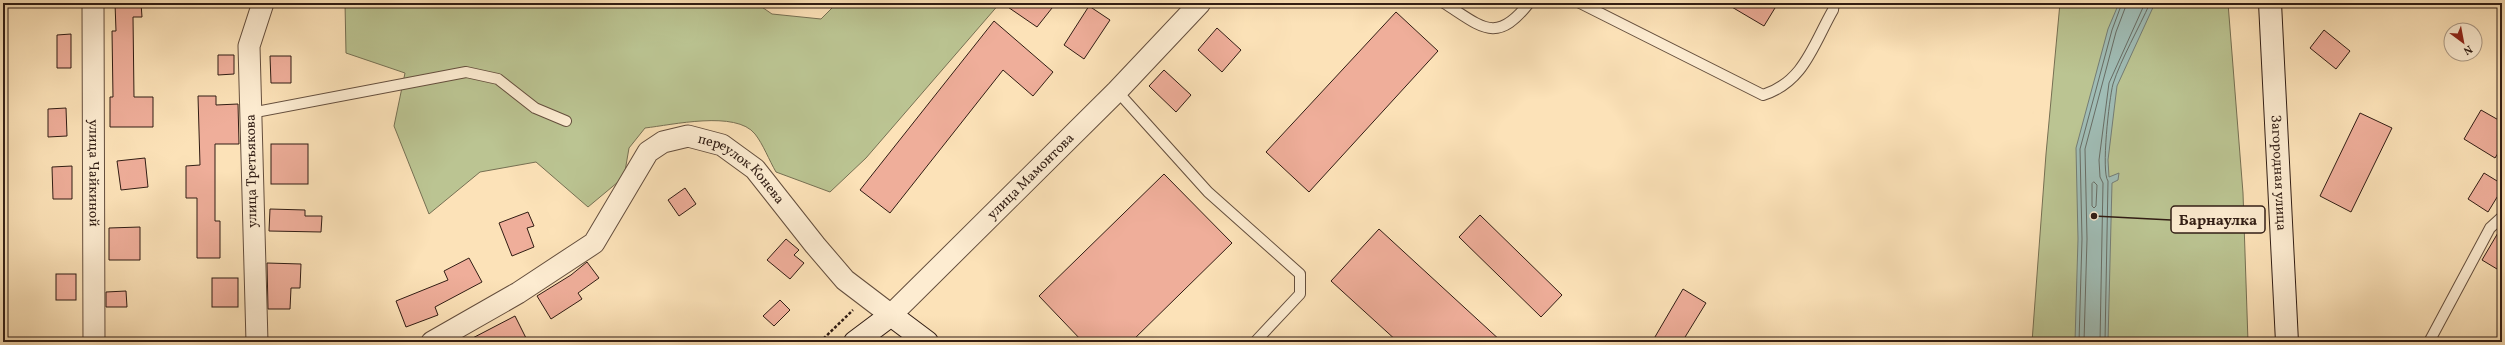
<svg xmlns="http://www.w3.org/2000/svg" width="2505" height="345" viewBox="0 0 2505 345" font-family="Vollkorn,serif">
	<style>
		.green { fill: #bbc492; stroke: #767053 }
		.water { fill: #a0bdb6; stroke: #747d75 }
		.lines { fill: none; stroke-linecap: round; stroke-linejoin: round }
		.shore { stroke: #686d65; stroke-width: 1 }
		.building { fill: #efae9a; stroke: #311d14 }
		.service-casing { stroke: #644e3d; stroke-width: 12 }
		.minor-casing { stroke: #644e3d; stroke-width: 23 }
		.secondary-casing { stroke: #311d14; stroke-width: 24 }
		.path { stroke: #311d14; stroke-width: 2.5; stroke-dasharray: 3 2; stroke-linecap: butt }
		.service { stroke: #fdecd1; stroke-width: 10 }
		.minor { stroke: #fdecd1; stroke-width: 21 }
		.secondary { stroke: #fdecd1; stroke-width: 22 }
		.labels { text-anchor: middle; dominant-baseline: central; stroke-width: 4; stroke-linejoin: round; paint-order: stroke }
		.street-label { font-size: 14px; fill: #311d14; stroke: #fdecd1 }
		.leader { fill: none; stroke: #311d14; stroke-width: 1.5 }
		.callout-dot { fill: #311d14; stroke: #fdecd1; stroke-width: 1.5 }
		.callout { fill: #fdecd1; stroke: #311d14; stroke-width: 1.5 }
		.callout-label { font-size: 15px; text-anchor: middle; font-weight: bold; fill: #311d14 }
	</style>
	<rect width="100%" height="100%" fill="#fce2b8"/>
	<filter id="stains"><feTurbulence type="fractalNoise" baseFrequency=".005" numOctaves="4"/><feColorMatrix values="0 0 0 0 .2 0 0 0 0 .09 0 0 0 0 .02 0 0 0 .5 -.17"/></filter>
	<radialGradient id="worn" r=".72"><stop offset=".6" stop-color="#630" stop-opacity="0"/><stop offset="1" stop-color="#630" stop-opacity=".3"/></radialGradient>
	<!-- green -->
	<g class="green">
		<path d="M345,3h411l16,11 49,5 16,-16h163l-134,155 -36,34 -54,-20c-7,-12 -13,-28 -21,-38 -19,-24 -83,-9 -110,-6l-16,20 -5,29 -36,30 -52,-45 -56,10 -51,42 -35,-88 11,-53 -59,-20z"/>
		<path d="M2060,3h168l15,190 5,149h-216l14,-188z"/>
	</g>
	<!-- water -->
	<path class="water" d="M2119,3h36l-38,83 -9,74 1,17 10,-4 -1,7 -6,3 -4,159h-33l3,-103 -2,-91 32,-119z"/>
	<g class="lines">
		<!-- shore -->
		<g class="shore">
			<path d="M2094,182l3,3 -1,21 -2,2 -2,-2v-22z"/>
			<path d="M2079,342l3,-103 -2,-90 32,-119 10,-27"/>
			<path d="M2084,342l3,-103 -2,-90 31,-117 11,-29"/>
			<path d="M2100,342l3,-159 -3,-6 -1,-17 10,-77 36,-80"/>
			<path d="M2105,342l3,-161c-7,-9 1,-82 5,-97 8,-25 26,-56 37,-81"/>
		</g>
	</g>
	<!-- building -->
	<g class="building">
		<path d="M115,3h26l1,14h-9l1,80h19v30h-43v-30h3l-1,-66h4z"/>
		<path d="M1002,3h54l-19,24z"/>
		<path d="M1725,3h53l-14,23z"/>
		<path d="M1089,6l21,14 -26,39 -20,-14z"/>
		<path d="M1396,12l42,39 -129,141 -43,-40z"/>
		<path d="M994,21l59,51 -20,24 -30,-26 -113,143 -30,-23z"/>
		<path d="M1217,28l24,22 -19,22 -24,-22z"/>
		<path d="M2324,30l26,21 -14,18 -26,-21z"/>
		<path d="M71,34v34h-14v-33z"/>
		<path d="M218,55h16v19l-16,1z"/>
		<path d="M270,56h21v27h-20z"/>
		<path d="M1164,70l27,25 -15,17 -27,-26z"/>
		<path d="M198,96h18v9l22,-1 1,40h-24v77h5v37h-23v-60h-11v-32l14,-1z"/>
		<path d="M66,108l1,28 -19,1v-28z"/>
		<path d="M2481,110l21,12v25l-7,11 -31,-19z"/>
		<path d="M2360,113l32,15 -41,84 -31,-16z"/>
		<rect x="271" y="144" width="37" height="40"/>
		<path d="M145,158l3,29 -27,3 -4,-29z"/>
		<path d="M72,166v33h-19l-1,-32z"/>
		<path d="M2484,173l18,11v5l-14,23 -20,-13z"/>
		<path d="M1164,174l68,69 -101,99h-48l-44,-46z"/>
		<path d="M685,188l11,16 -17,12 -11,-16z"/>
		<path d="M270,209l35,1v6h17l-1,16 -52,-1z"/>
		<path d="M528,212l6,14 -7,2 7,19 -22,9 -13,-33z"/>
		<path d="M1480,215l82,80 -21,22 -82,-80z"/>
		<path d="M2502,226v46l-20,-12z"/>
		<path d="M140,227v33h-31v-32z"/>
		<path d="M1379,229l123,113h-104l-67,-61z"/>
		<path d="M786,239l13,11 -5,5 10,8 -14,16 -23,-19z"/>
		<path d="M469,258l13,24 -47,25 3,8 -32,12 -10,-26 52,-21 -4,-9z"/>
		<path d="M587,262l12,16 -21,15 4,6 -31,20 -14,-23 34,-21z"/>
		<path d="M267,263l34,1 -1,24h-9l-1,21h-22z"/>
		<rect x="56" y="274" width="20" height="26"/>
		<rect x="212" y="278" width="26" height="29"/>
		<path d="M1683,289l23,14 -24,39h-30z"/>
		<path d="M126,291l1,16h-21v-15z"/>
		<path d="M780,300l10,10 -16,16 -11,-10z"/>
		<path d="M515,316l13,26h-63z"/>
	</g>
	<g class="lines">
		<!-- service casing -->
		<g class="service-casing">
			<g id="service">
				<path d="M1444,3c38,24 52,42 85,0"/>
				<path d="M1580,3l183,92c41,-13 50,-50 70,-85l1,-7"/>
				<path d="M1117,91l91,101 92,82v20l-45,48"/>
				<path d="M251,113l215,-41 32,7 37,29 31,13"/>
				<path d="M2429,342l61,-114 12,-11"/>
			</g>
		</g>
		<!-- minor casing -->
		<g class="minor-casing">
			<g id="minor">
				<path id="s1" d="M93,3l1,339"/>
				<path d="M257,342l-8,-296 14,-43"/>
				<path id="s2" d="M432,342l86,-49 76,-50 54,-91 15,-10 25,-6 34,9 33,24 60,76 30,35 46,35 226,-224 83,-88"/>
			</g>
		</g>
		<!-- secondary casing -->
		<g class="secondary-casing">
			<g id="secondary">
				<path id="s3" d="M2270,3l17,339"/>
				<path d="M855,342l36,-27 36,27"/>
			</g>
		</g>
		<!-- path -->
		<path class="path" d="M820,342l33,-32"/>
		<!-- service -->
		<use href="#service" class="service"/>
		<!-- minor -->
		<use href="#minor" class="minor"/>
		<!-- secondary -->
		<use href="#secondary" class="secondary"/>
	</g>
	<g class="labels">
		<!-- street labels -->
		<g class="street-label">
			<text transform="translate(252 171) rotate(-91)">улица Третьякова</text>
			<text stroke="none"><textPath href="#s1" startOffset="170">улица Чайкиной</textPath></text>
			<text stroke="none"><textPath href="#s3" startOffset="170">Загородная улица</textPath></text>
			<text stroke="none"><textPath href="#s2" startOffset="404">переулок Конева</textPath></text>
			<text stroke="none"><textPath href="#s2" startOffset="813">улица Мамонтова</textPath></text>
		</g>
	</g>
	<!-- callouts -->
	<path class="leader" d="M2094 216L2171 220"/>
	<circle class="callout-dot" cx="2094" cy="216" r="4"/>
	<rect class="callout" x="2171" y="206" width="94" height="27" rx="4"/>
	<g class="callout-label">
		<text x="2218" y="225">Барнаулка</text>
	</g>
	<!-- margin -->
	<rect width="2505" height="345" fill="none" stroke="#fce2b8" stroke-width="16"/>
	<rect x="4" y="4" width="2497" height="337" fill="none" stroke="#311d14" stroke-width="2"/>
	<rect x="8" y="8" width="2489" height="329" fill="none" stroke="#311d14"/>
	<!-- north arrow -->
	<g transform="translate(2463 42) rotate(148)"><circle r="19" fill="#fdecd1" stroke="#ab9985"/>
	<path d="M0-3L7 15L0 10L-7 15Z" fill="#8f2418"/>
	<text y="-6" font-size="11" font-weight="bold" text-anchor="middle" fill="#311d14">N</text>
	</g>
	<rect width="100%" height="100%" filter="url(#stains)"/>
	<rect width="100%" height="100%" fill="url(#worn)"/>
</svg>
